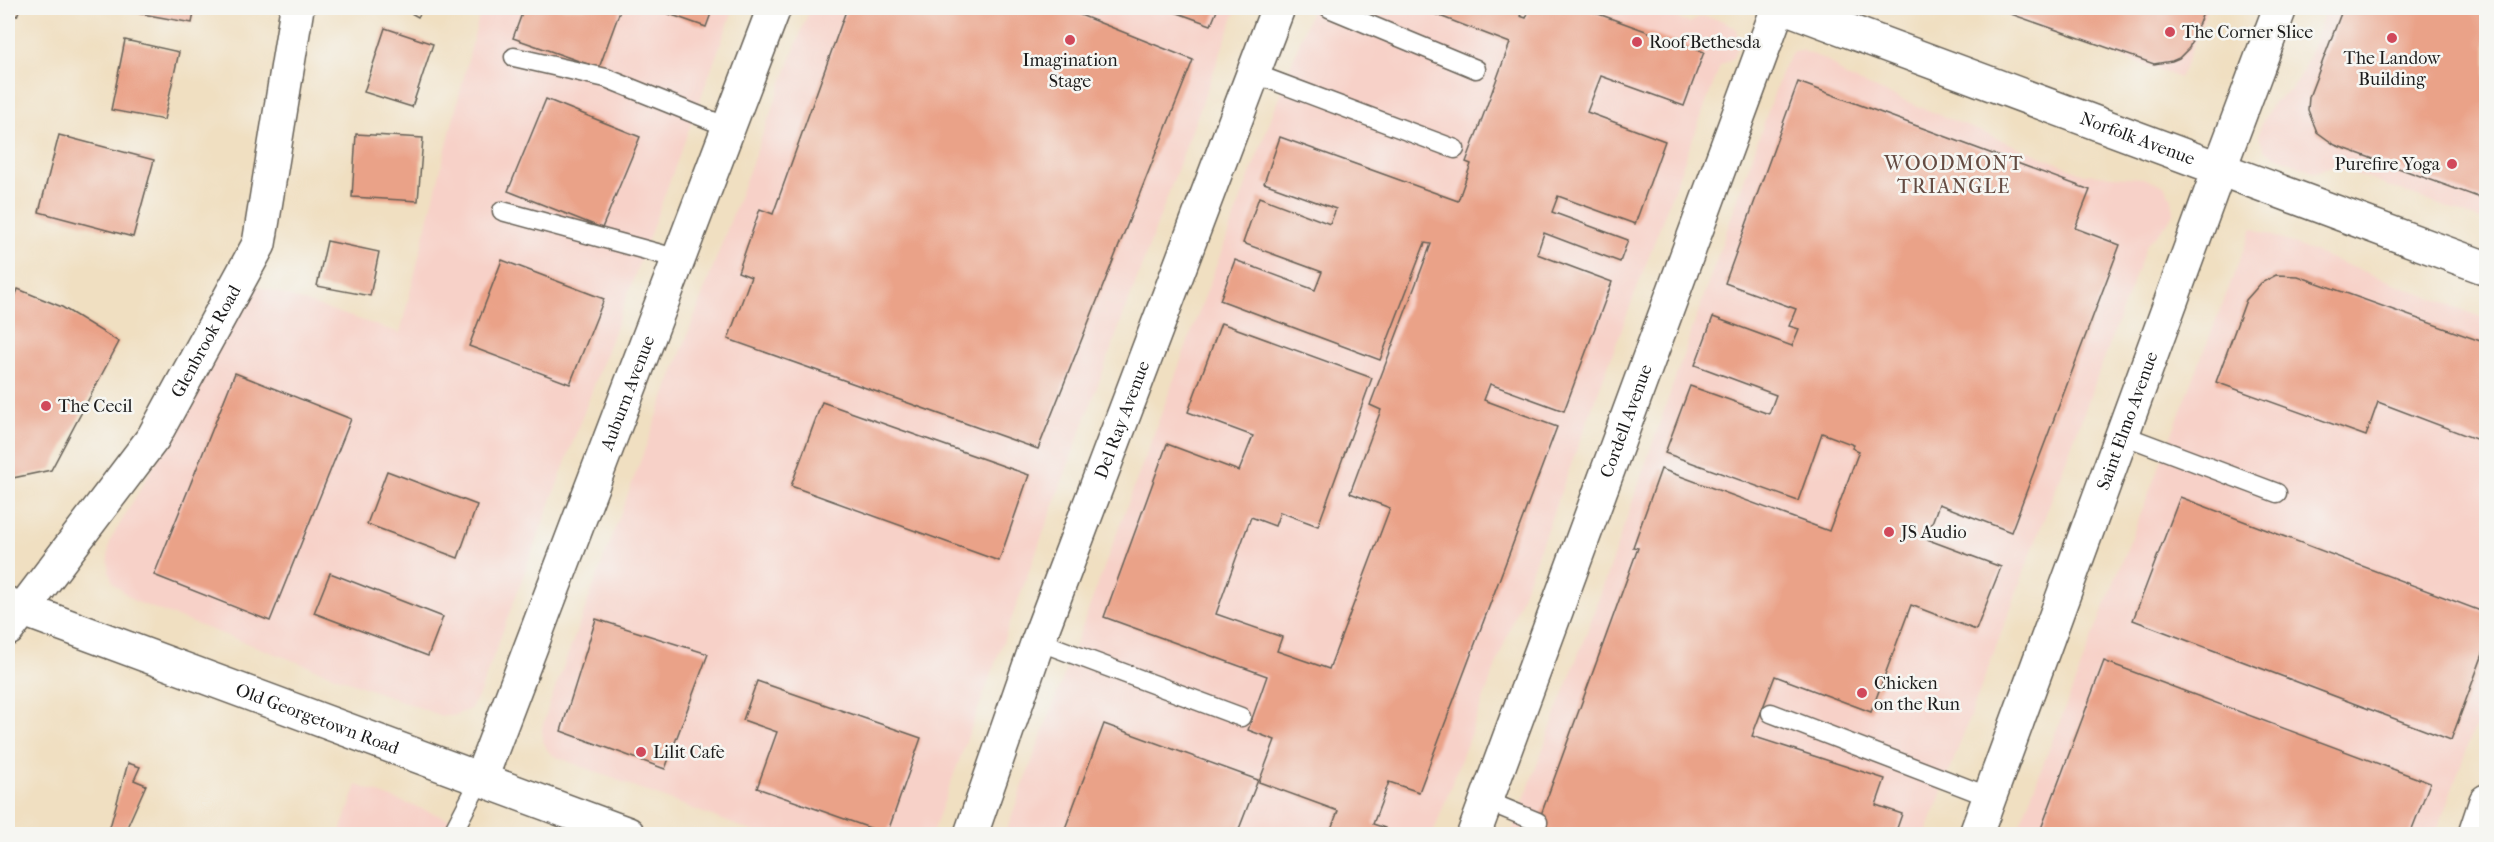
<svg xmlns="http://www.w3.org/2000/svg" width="2494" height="842" viewBox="0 0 2494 842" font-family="'IM FELL French Canon',serif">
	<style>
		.built { fill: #f7d1c8 }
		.building { fill: #eaa288 }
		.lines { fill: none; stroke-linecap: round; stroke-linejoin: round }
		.lane-casing { stroke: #666056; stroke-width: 21 }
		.street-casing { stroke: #666056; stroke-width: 36 }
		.secondary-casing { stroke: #666056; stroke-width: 36 }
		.primary-casing { stroke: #666056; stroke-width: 36 }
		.lane { stroke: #fff; stroke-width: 18 }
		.street { stroke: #fff; stroke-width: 33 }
		.secondary { stroke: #fff; stroke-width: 33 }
		.primary { stroke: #fff; stroke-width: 33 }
		.poi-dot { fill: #d1495b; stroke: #f6f6f2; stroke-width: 2 }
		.labels { text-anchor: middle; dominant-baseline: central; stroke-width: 5; stroke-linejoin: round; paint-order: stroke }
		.poi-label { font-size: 18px; fill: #1c1c1c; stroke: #f6f6f2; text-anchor: start }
		.street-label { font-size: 18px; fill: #1c1c1c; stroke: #f6f6f2 }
		.neighbourhood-label { font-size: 20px; letter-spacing: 1.5px; fill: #644b42; stroke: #f6f6f2 }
	</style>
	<rect width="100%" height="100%" fill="#f6f6f2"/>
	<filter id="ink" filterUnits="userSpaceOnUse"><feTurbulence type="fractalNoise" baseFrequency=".0167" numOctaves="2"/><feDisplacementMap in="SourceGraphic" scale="12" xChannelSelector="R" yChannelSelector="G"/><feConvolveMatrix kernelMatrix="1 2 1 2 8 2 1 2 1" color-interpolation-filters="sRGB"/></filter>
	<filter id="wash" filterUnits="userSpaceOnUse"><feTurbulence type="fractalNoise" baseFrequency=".008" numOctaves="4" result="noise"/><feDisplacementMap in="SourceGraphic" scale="24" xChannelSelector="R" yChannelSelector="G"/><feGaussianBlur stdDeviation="1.35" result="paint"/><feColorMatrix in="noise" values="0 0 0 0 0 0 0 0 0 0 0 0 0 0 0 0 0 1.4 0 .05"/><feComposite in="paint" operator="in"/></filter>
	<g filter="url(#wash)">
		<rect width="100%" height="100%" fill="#f0dfc1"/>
		<!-- built -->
		<g class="built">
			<path d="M481,8h253l-255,687 -9,14 -17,7h-11l-19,-7 -289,-108 -21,-18 -4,-11 -1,-17 2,-14 83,-143 52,-116 155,51z"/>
			<path d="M810,8h427l-305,826h-173l-205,-78 -6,-5 -5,-10 -1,-13 7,-23z"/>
			<path d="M1312,8h337l41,15 11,-7 20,4 15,8 3,13 -6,17 -13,8 -287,768h-428z"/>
			<path d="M1985,8h223l-28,70z"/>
			<path d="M2326,8h160v214l-153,-56 -18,6 -40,-16 -10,-6 -7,-15 4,-12 11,-20 19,-14 11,-18z"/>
			<path d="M1801,50l26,10 20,17 237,97 59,4 21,8 8,13 1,14 -6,11 -20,20 -221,590h-415l82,-219 190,-547 10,-17z"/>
			<path d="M2252,228l234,91v406l-12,4 -38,105h-420z"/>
			<path d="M357,785l133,49h-150z"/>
		</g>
		<g id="blocks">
			<!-- building -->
			<g class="building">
				<path d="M8,8h12l-3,8 -9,-3z"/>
				<path d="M121,8h74l-3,15 -71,-13z"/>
				<path d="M402,8h22l-6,9z"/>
				<path d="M524,8h97l-22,60 -86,-30z"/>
				<path d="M652,8h61l-7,19z"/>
				<path d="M847,8h216l130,52 -155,389 -310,-110 23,-62 -13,-5 22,-63 13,5z"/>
				<path d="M1164,8h54l-7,17z"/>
				<path d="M1419,8h104l-3,8 6,2 4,-10h52l122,44 -20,54 -83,-30 -14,36 78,29 -30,83 -77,-28 -6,16 76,28 -8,22 -76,-29 -7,21 75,28 -48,129 -74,-27 -6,16 73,27 -138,365 -30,-10 -16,42 12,4 -3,6h-53l9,-23 -79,-29 16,-42 -27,-10 19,-54 -163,-59 63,-173 72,27 14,-35 -65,-24 33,-89 151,55 -54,148 -38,-14 -5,14 -24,-9 -35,97 66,23 -5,14 52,18 61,-161 -40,-15 31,-83 -11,-5 61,-161 -6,-1 -45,117 -160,-60 15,-40 80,30 7,-18 -79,-29 16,-46 71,27 6,-15 -72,-26 16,-46 178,64 13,-37 -5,-2 44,-119z"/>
				<path d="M1994,8h211l-16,40 -10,10 -7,3 -18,3z"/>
				<path d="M2343,8h143v192l-151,-55 -18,-13 -9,-22 1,-13z"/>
				<path d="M385,28l48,16 -21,63 -48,-15z"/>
				<path d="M125,40l54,12 -15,68 -53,-10z"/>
				<path d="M1798,82l292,108 -15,38 45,17 -109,287 -72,-28 -13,35 75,28 -25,63 -65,-25 -40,107 -96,-36 -23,60 133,43 -9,26 26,9 -7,20h-361l104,-286 -5,-1 28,-78 168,62 30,-80 -7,-3 2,-3 -32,-12 -24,68 -133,-48 25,-67 79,28 7,-19 -81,-30 18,-48 79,29 7,-17 -10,-3 7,-17 -71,-26z"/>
				<path d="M546,99l94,38 -38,91 -94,-37z"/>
				<path d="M356,134l67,4 -5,63 -66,-4z"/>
				<path d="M59,135l95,25 -21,77 -94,-25z"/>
				<path d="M327,241l52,11 -9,44 -53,-10z"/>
				<path d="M502,260l102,39 -34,85 -101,-38z"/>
				<path d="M2276,275l22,1 188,67v100l-108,-41 -12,34 -150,-54 30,-82 15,-17z"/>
				<path d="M18,289l44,18 57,35 -68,128 -43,9v-164z"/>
				<path d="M235,373l116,46 -81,202 -116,-46z"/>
				<path d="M822,402l207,73 -30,86 -208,-75z"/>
				<path d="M387,471l90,34 -19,53 -91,-34z"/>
				<path d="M2180,497l306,116v33l-35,94 -318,-120z"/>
				<path d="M330,573l113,44 -15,39 -114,-43z"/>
				<path d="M596,619l112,35 -43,115 -104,-38z"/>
				<path d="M2104,661l326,122 -20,51h-371z"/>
				<path d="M757,681l164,57 -34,96 -130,-46 20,-56 -34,-12z"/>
				<path d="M1104,724l154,56 -21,54h-174z"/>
				<path d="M128,763l12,4 -6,13 12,5 -22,49h-16z"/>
			</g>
		</g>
	</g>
	<g filter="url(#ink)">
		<use href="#blocks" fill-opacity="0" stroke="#666056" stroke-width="1.5"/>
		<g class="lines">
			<!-- lane casing -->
			<g class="lane-casing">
				<g id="lane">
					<path d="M1329,8l147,61"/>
					<path d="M514,57l92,21 124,50"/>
					<path d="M1253,73l202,76"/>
					<path d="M502,211l177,48"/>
					<path d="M2123,435l154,58"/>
					<path d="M1038,641l203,76"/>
					<path d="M1771,713l219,84"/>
					<path d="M1487,801l51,21"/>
					<path d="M452,834l29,-56"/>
				</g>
			</g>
			<!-- street casing -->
			<g class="street-casing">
				<g id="street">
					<path id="s1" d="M1787,8l699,260"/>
					<path id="s2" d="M8,629l145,-191 106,-194 38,-236"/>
					<path id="s3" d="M481,778l293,-770"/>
					<path id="s4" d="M971,834l67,-193 240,-633"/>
					<path id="s5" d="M1474,834l304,-826"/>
					<path d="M2475,834l11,-33"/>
				</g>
			</g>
			<!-- secondary casing -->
			<g class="secondary-casing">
				<g id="secondary">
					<path id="s6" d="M1976,834l243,-664 61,-162"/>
				</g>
			</g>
			<!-- primary casing -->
			<g class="primary-casing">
				<g id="primary">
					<path id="s7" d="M8,604l620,230"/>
				</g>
			</g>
			<!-- lane -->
			<use href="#lane" class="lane"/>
			<!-- street -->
			<use href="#street" class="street"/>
			<!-- secondary -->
			<use href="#secondary" class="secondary"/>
			<!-- primary -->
			<use href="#primary" class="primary"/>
		</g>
	</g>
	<!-- markers -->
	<g class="poi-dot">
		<circle cx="2170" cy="32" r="6"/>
		<circle cx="2392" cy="38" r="6"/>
		<circle cx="1070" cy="40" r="6"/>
		<circle cx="1637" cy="42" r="6"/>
		<circle cx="2452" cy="164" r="6"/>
		<circle cx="46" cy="406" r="6"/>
		<circle cx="1889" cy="532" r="6"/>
		<circle cx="1862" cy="693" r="6"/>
		<circle cx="641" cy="752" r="6"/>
	</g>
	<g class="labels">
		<!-- poi labels -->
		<g class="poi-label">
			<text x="2182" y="32">The Corner Slice</text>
			<text x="1649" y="42">Roof Bethesda</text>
			<text x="2392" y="58" text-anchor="middle">The Landow<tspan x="2392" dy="21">Building</tspan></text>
			<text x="1070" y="60" text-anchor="middle">Imagination<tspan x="1070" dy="21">Stage</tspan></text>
			<text x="2440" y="164" text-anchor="end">Purefire Yoga</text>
			<text x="58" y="406">The Cecil</text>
			<text x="1901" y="532">JS Audio</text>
			<text x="1874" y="683">Chicken<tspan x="1874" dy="21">on the Run</tspan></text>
			<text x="653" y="752">Lilit Cafe</text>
		</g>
		<!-- street labels -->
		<g class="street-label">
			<text stroke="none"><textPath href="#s1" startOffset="374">Norfolk Avenue</textPath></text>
			<text stroke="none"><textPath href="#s2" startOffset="350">Glenbrook Road</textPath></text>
			<text stroke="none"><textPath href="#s3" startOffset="412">Auburn Avenue</textPath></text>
			<text stroke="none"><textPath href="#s4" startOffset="441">Del Ray Avenue</textPath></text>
			<text stroke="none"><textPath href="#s5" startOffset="440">Cordell Avenue</textPath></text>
			<text stroke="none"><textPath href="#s6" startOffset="440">Saint Elmo Avenue</textPath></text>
			<text stroke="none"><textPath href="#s7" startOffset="330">Old Georgetown Road</textPath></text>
		</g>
		<!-- neighbourhood labels -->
		<g class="neighbourhood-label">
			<text x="1954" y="163">WOODMONT<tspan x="1954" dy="23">TRIANGLE</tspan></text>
		</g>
	</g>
	<!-- margin -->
	<rect width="2494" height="842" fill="none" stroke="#f6f6f2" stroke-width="30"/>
</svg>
